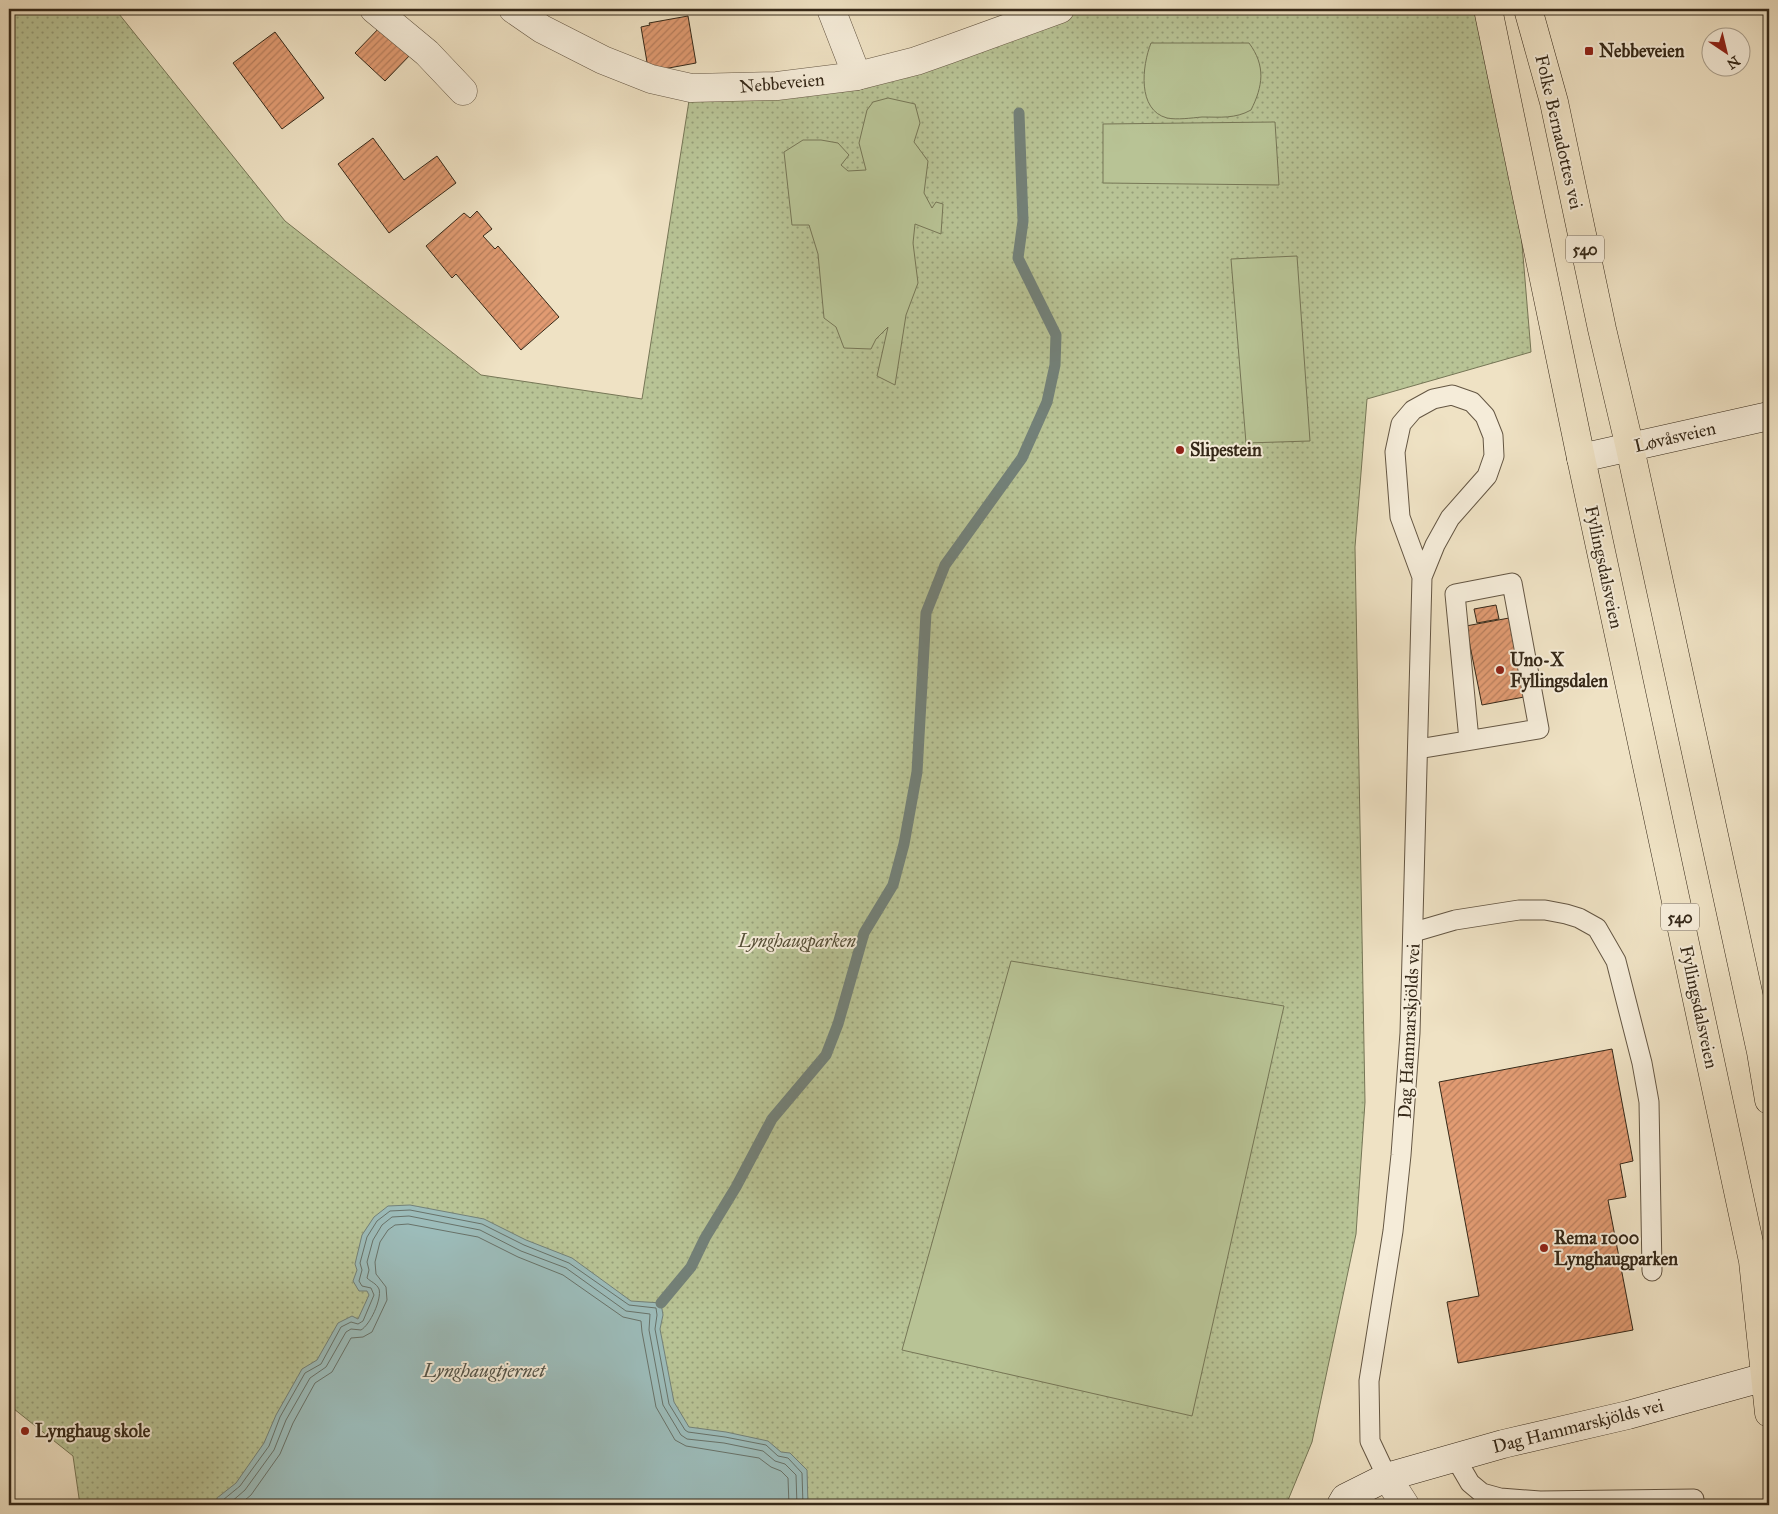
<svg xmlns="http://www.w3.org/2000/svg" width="1778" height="1514" viewBox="0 0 1778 1514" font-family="'IM FELL Great Primer',serif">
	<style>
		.grass { fill: url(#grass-dots); stroke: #767656 }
		.garden { fill: #b8c395; stroke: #767656 }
		.water { fill: #9cbcba; stroke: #738179 }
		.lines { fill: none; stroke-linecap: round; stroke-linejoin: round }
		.shore { stroke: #687269; stroke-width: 1 }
		.stream { stroke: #738179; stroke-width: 11 }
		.building { fill: url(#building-hatch); stroke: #352818 }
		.lane-casing { stroke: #645643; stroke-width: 21 }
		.street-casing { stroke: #645643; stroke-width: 29 }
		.secondary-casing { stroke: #352818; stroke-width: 29 }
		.primary-casing { stroke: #352818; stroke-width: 29 }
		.lane { stroke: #f5ecd9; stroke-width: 19 }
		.street { stroke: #f5ecd9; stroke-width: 28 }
		.secondary { stroke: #f5ecd9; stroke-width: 28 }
		.primary { stroke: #efe2c4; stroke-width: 28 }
		.poi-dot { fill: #8f2418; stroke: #f5ecd9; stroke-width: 2 }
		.labels { text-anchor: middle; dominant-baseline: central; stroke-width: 4; stroke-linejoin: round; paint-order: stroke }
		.shield { fill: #f5ecd9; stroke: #6f6352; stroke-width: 1 }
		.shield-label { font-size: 16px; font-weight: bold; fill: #352818 }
		.poi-label { font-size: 18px; font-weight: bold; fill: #352818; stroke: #f5ecd9; text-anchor: start }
		.street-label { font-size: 18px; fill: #352818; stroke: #f5ecd9 }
		.park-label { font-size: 18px; font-style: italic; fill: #564f37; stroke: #f5ecd9 }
		.water-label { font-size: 19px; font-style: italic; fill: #545449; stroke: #f5ecd9 }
	</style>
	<defs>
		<pattern id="grass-dots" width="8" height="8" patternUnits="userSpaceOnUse" patternTransform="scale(1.25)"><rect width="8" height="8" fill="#b8c395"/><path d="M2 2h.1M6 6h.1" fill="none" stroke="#969e79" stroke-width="1.8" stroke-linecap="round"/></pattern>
		<pattern id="building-hatch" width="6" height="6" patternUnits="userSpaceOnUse" patternTransform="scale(1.25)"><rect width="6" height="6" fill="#e19b72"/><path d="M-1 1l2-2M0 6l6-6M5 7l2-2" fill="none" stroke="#b77e5d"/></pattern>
	</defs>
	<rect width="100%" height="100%" fill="#efe2c4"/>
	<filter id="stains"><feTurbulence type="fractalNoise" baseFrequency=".004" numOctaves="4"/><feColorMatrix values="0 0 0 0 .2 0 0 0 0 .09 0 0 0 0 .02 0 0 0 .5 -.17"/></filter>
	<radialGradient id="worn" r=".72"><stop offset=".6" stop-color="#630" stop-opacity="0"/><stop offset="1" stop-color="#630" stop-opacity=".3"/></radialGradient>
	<!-- grass -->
	<path class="grass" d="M9,9h106l170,212 196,154 161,24 49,-311 86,-2 283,-77h428l23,102 20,241 -164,47 -12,148 10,555 -9,132 -44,208 -26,63h-1206l-7,-49 -64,-51z"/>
	<!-- garden -->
	<g class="garden">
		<path d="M1249,43c17,23 14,43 2,67 -16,9 -31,7 -49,7 -11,1 -25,3 -35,1 -30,-8 -25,-52 -16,-75z"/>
		<path d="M888,98l27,6 5,19 -6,19 14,19 -4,32 8,15 4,-6 7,2 -2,30 -26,-10 -2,19 5,40 -12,32 -11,70 -18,-9 11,-49 -12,12 -5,10 -27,-1 -8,-21 -12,-9 -6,-64 -9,-29h-17l-8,-73 19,-12h18l17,3 11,12 -8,10 7,6 18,-1 -7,-27 8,-33 6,-8z"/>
		<path d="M1275,122l4,63 -176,-2v-59z"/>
		<path d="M1297,256l13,185 -64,2 -15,-184z"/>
		<path d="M1011,961l273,45 -92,410 -290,-66z"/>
	</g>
	<!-- water -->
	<path class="water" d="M410,1205l74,14 42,21 46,18 59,43 30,2 2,12 -3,14 14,73 15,25 37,5 42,9 13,11 9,1 17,17 1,35h-590l-1,-7 19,-15 28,-40 12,-28 26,-46 15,-9 21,-37 14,-7 6,3 11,-24 -2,-4h-8l-6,-10 4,-11 -2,-6 7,-29 12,-18 14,-11z"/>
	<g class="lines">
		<!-- shore -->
		<g class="shore">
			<path d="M222,1505l1,-5 17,-14 29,-40 11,-29 25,-44 16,-9 20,-37 10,-5 7,2 5,-3 11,-26 -3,-7 -9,-2 -3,-5 3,-11 -2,-7 7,-26 10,-16 13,-10 20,-1 72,14 42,21 45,18 60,42 27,3 1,7 -2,14 14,75 16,26 3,2 37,5 41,8 12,11 10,2 14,15 1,32"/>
			<path d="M229,1505l1,-2 15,-13 29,-40 12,-30 24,-42 16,-11 20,-35 5,-3 10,1c9,-5 21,-31 18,-41 -3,-6 -8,-7 -12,-11l2,-8 -2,-8 6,-22 9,-15 10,-8 17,-1 71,14 41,21 45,17 60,43 24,3 -1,16 14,75 18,30 6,4 37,4 39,8 12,10 10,3 11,11 1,30"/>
			<path d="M239,1505l12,-10 29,-41 13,-31 22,-40 17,-11 19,-34 12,-1 9,-5 15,-32 -1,-13 -10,-13 -1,-12 5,-20 8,-12 7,-5 13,-1 70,13 40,20 45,18 60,42 18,4 1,11 14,75 19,33 11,6 73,12 12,9 10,4 7,7 1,27"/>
		</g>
		<!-- stream -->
		<path class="stream" d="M661,1303l30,-36 14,-29 31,-51 36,-68 54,-64 12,-31 26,-91 29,-48 11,-41 13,-72 9,-159 19,-48 77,-107 25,-56 8,-37 1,-30 -38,-77 5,-37 -4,-108"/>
	</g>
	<!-- building -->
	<g class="building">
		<path d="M688,16l8,47 -38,7 -10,-2 -7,-41 9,-2 -1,-2z"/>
		<path d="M383,24l30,28 -28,29 -30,-28z"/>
		<path d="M275,32l49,66 -42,31 -49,-66z"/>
		<path d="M373,138l31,42 33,-24 19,27 -67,50 -51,-69z"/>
		<path d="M477,211l15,18 -9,7 12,13 3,-3 61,71 -38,33 -65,-76 -4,4 -26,-32 38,-33 6,5z"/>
		<path d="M1496,605l3,14 -22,4 -3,-14z"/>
		<path d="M1509,618l15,79 -42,8 -16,-79z"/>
		<path d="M1612,1049l21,112 -13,3 6,33 -18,3 25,130 -175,33 -11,-61 32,-6 -40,-214z"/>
	</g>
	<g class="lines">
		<!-- lane casing -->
		<g class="lane-casing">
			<g id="lane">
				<path d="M1418,749l121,-20 -27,-146 -57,11 14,146"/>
				<path d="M1414,932l41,-12 64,-10h26l21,4 13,4 18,10 19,33 26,102 7,39 3,169"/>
				<path d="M1456,1459l14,24 12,10 18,5 40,3 154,-2"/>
				<path d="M1387,1477l-17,-36 -1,-60 24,-150 8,-76 9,-122 12,-456 13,-32 15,-27 37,-42 7,-20 -1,-20 -8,-20 -13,-14 -20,-7 -19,4 -20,11 -12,14 -6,28 5,65 22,60"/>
			</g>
		</g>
		<!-- street casing -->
		<g class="street-casing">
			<g id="street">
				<path d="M374,9l53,44 36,38"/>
				<path d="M513,9l29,20 61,31 48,19 40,9 86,-2 80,-10 59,-15 34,-12 110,-40"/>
				<path d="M831,9l26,67"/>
				<path d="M1387,1477l18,28"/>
			</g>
		</g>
		<!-- secondary casing -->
		<g class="secondary-casing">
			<g id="secondary">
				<path d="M1581,458l188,-42"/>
				<path d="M1341,1505l4,-7 42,-21 116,-33 125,-29 141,-39"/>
			</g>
		</g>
		<!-- primary casing -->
		<g class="primary-casing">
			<g id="primary">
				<path d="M1488,9l93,449 172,803 16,152"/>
				<path d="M1528,9l26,93 48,227 28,119 131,604 8,48"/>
			</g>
		</g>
		<!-- lane -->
		<use href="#lane" class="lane"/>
		<!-- street -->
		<use href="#street" class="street"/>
		<!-- secondary -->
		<use href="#secondary" class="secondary"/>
		<!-- primary -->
		<use href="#primary" class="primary"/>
	</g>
	<!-- markers -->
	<g class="poi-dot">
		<rect x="1584" y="46" width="10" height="10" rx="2.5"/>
		<circle cx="1180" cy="450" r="5"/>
		<circle cx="1500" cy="670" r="5"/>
		<circle cx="1544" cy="1248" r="5"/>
		<circle cx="25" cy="1431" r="5"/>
	</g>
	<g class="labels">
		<!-- shield labels -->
		<g class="shield">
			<rect x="1566" y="235.5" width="38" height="27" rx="4"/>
			<rect x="1661" y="903.5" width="38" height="27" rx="4"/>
		</g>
		<g class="shield-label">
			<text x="1585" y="249">540</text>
			<text x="1680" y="917">540</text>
		</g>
		<!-- poi labels -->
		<g class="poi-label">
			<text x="1599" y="51">Nebbeveien</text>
			<text x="1190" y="450">Slipestein</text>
			<text x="1510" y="660">Uno-X<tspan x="1510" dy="21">Fyllingsdalen</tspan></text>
			<text x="1554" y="1238">Rema 1000<tspan x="1554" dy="21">Lynghaugparken</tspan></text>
			<text x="35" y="1431">Lynghaug skole</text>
		</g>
		<!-- street labels -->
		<g class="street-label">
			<text transform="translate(782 83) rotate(-5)">Nebbeveien</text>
			<text transform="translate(1559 132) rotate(77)">Folke Bernadottes vei</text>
			<text transform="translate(1675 437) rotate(-13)">Løvåsveien</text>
			<text transform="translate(1604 567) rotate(78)">Fyllingsdalsveien</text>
			<text transform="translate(1699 1007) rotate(78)">Fyllingsdalsveien</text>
			<text transform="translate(1409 1031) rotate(-87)">Dag Hammarskjölds vei</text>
			<text transform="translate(1578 1426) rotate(-14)">Dag Hammarskjölds vei</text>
		</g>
		<!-- park labels -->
		<g class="park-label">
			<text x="797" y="941">Lynghaugparken</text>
		</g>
		<!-- water labels -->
		<g class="water-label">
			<text x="484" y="1370">Lynghaugtjernet</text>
		</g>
	</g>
	<!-- margin -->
	<rect width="1778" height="1514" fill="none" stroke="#efe2c4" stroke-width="30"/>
	<rect x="10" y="10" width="1758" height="1494" fill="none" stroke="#352818" stroke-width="2.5"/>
	<rect x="15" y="15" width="1748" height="1484" fill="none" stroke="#352818"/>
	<!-- north arrow -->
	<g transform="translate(1726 52) rotate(145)"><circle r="24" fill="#f5ecd9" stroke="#a89e8c"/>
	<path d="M0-4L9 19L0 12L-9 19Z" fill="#8f2418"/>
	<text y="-8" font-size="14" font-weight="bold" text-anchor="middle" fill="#352818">N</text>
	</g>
	<rect width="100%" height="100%" filter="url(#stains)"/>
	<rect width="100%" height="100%" fill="url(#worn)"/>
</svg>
